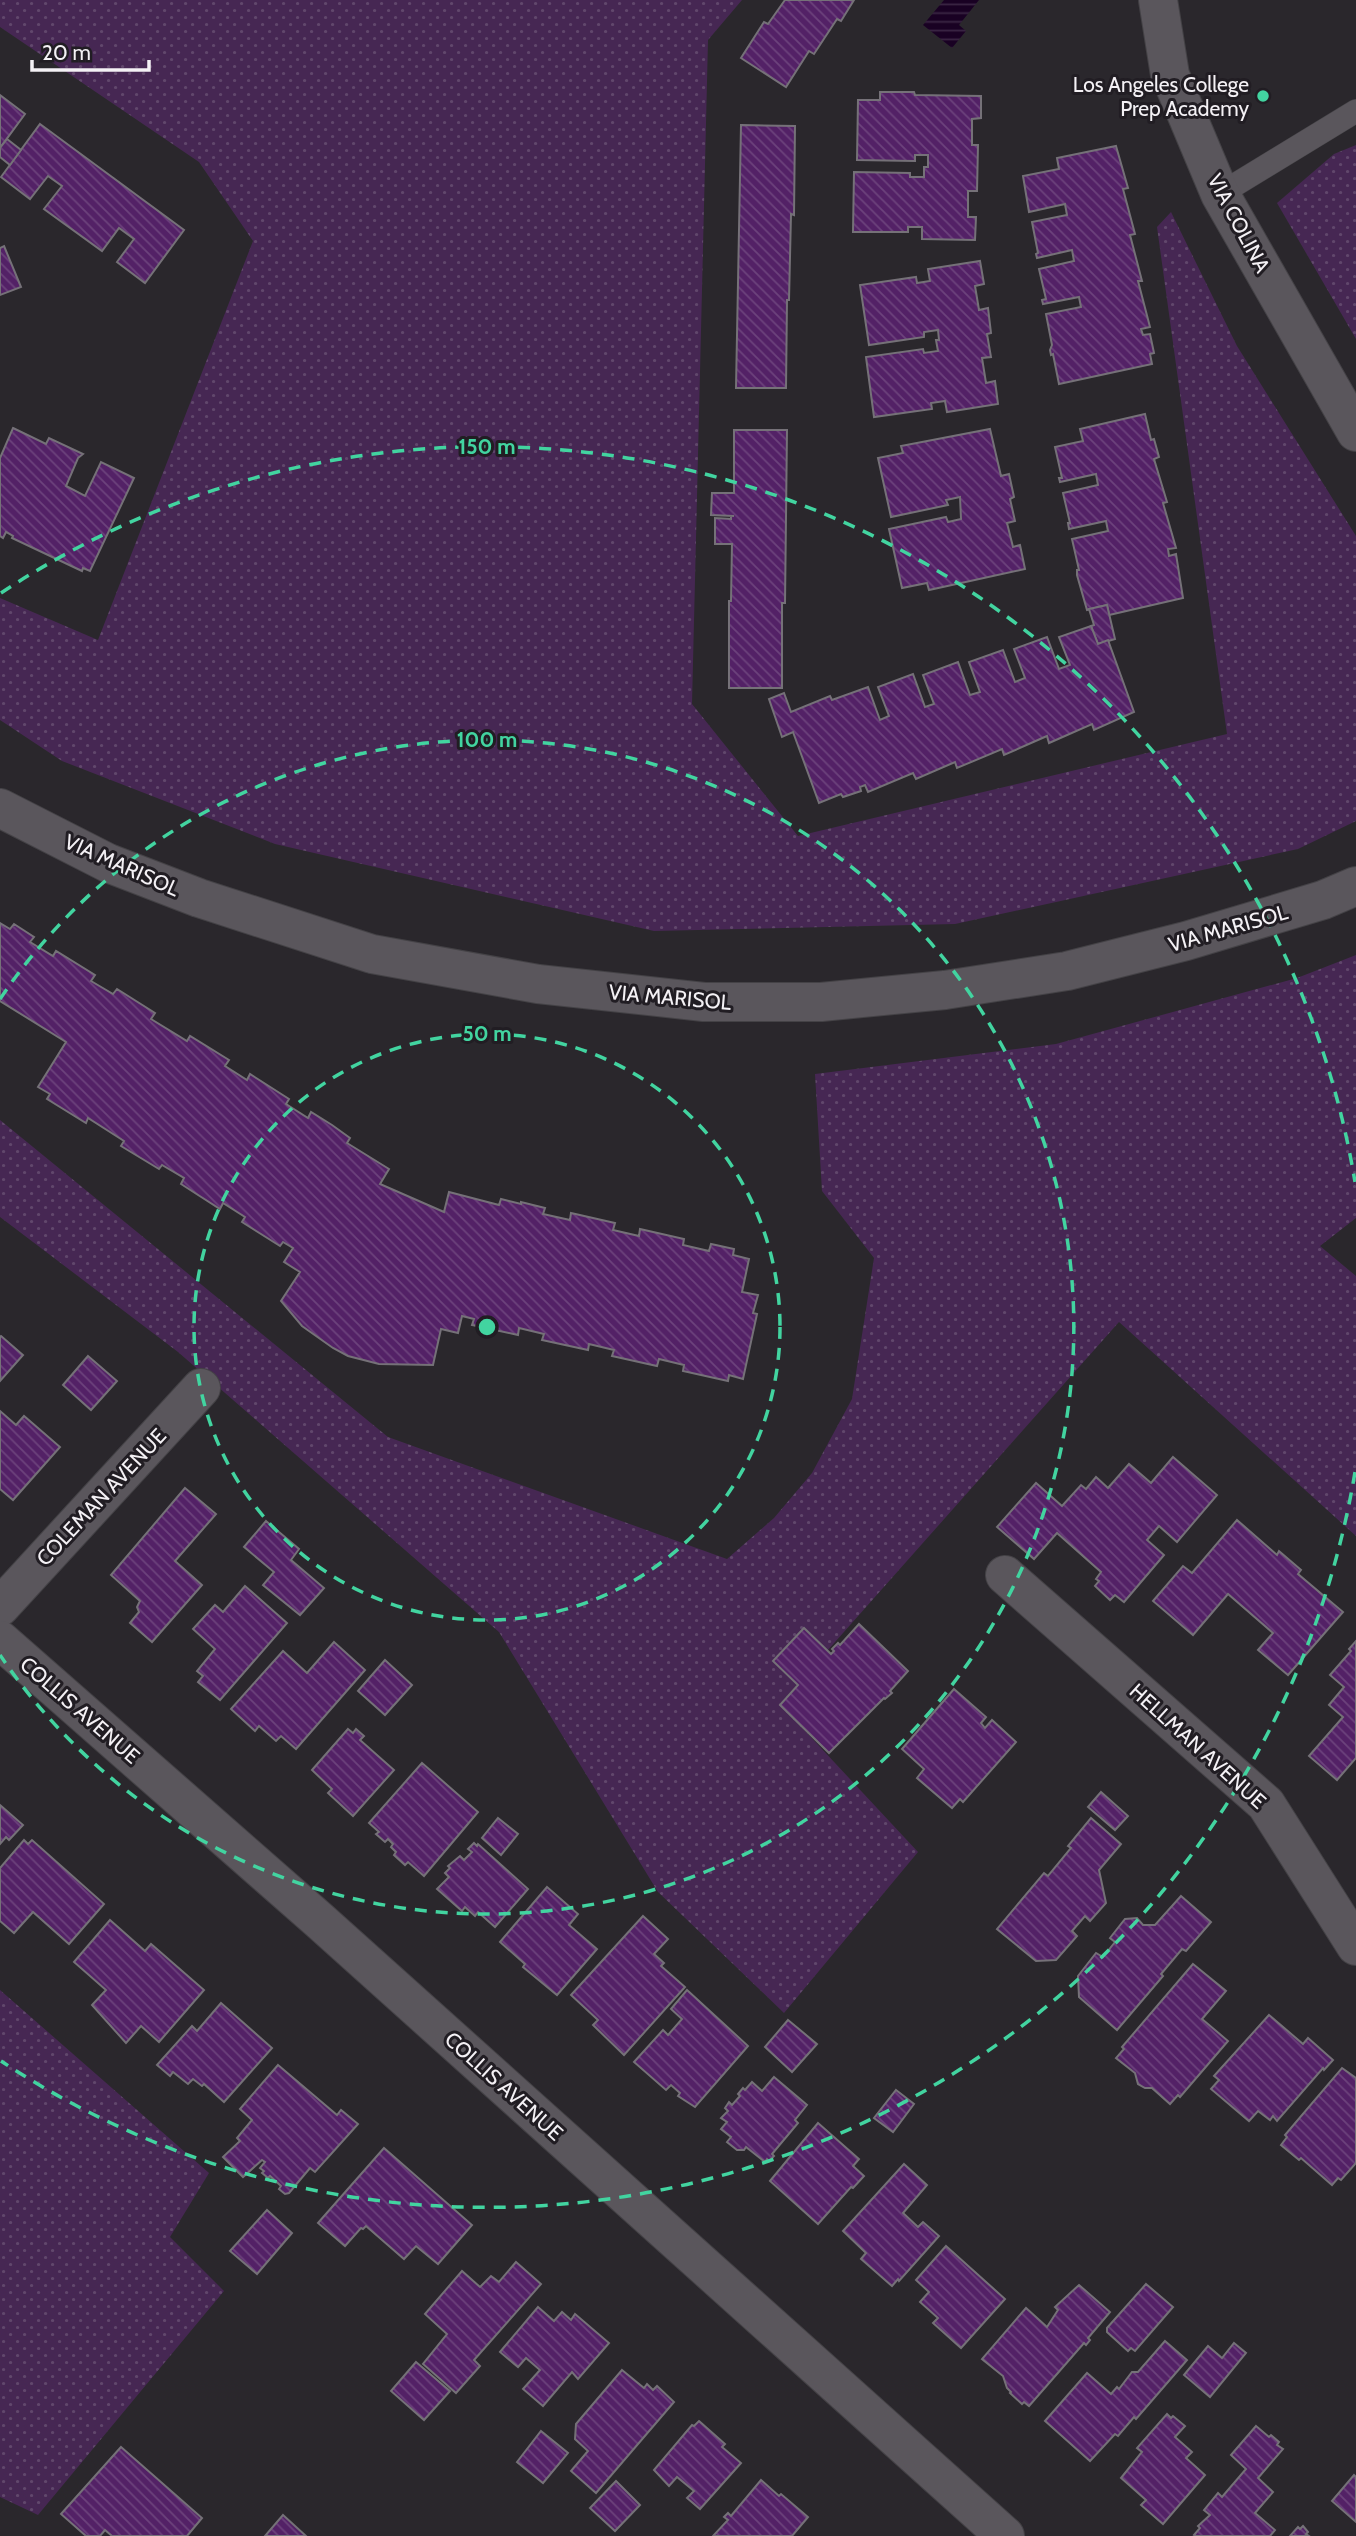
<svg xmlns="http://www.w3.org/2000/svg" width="1356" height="2536" viewBox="0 0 1356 2536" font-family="Cabin,sans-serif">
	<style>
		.grass { fill: url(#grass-dots) }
		.water { fill: url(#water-rules) }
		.building { fill: url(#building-back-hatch); stroke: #757178; stroke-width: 2 }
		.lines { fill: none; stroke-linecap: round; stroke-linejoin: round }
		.service-casing { stroke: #444246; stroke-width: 24 }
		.minor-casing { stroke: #444246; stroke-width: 40 }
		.tertiary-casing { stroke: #444246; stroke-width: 40 }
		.service { stroke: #5a565c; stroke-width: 23 }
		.minor { stroke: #5a565c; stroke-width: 38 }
		.tertiary { stroke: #5a565c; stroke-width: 38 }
		.ring { fill: none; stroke: #42d4a0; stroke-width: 3.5; stroke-dasharray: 12 9 }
		.poi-dot { fill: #42d4a0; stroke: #211d23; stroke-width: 2.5 }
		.labels { text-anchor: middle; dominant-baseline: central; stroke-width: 6; stroke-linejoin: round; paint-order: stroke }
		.poi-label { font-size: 21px; fill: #f4f1f5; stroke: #211d23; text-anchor: end }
		.street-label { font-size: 21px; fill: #f4f1f5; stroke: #211d23 }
		.centre { fill: #42d4a0; stroke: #211d23; stroke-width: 3.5 }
		.ring-label { font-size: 21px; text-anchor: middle; font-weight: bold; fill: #42d4a0; stroke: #211d23; stroke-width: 6; stroke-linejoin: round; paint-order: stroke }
	</style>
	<defs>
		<pattern id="grass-dots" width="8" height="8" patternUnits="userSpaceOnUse" patternTransform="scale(1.75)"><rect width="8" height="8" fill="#462753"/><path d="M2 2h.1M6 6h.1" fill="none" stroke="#61476c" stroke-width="1.8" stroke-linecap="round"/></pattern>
		<pattern id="water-rules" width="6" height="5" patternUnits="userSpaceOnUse" patternTransform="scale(1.75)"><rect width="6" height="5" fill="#190123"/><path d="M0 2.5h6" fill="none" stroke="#3b2644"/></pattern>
		<pattern id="building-back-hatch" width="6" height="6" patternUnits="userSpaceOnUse" patternTransform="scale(1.75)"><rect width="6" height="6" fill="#532166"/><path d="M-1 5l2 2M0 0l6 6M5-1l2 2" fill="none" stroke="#6c427c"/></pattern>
	</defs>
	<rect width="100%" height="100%" fill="#2a272c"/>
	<!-- grass -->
	<g class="grass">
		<path d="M0,0h742l-34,40 -16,664 106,132 429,-102 -70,-507 14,-15 66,134 119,190v285l-58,28 -343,75 -301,7 -379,-87 -213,-83 -62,-41v-122l98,42 155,-399 -54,-79 -199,-135z"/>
		<path d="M1356,145v194l-79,-136 57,-49z"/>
		<path d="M1356,955v263l-36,28 36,30v260l-237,-214 -339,382 138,148 -134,161 -126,-121 -159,-260 -321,-280 -178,-135v-97l388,317 339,122 47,-41 38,-45 40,-74 22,-141 -52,-67 -7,-117 241,-30 241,-66z"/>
		<path d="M0,1990l209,183 -39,64 54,54 -186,224 -38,-18z"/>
	</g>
	<!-- water -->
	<path class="water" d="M944,0h35l-20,25 7,6 -14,17 -29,-23z"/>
	<!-- building -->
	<g class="building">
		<path d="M785,0h69l-13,21 -4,-2 -23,35 -5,-3 -23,36 -45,-29 23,-36 4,2z"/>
		<path d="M880,92h34l1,3 66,1v22l-9,1v26h6l-1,46h-9v26h8l-1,23 -53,-1v-12h-14v5h-55l1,-60 56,1v4h14v-10h4v-12h-13v6l-58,-1 1,-60h22z"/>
		<path d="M0,95l25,19 -25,34z"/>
		<path d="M40,124l144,106 -39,53 -28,-21 17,-23 -15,-11 -17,23 -58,-42 18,-23 -14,-10 -18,23 -29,-22z"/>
		<path d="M741,125l54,1 -1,89 -3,-1 -2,86h-2l-1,88h-50z"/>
		<path d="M7,139l14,11 -11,15 -10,-8v-9z"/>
		<path d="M1116,146l12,42 -5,1 12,45 -5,1 12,46h-4l12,46 -9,2 2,6 7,-1 4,19 -4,1 2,10 -93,20 -6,-30 -2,1 -1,-5 2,-5 -6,-31 35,-7 -2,-10 -36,7 -1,-4 4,-1 -7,-30 35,-8 -2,-11 -35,8 -1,-4 2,-1 -6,-31 35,-7 -2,-11 -36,8 -6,-36 36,-7 -2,-11z"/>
		<path d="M4,246l17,41 -21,8v-47z"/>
		<path d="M980,261l4,23 -9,2 4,24 9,-2 3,25 -4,1 4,23 -9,1 4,25 9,-2 3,23 -51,8 -2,-11 -14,2 1,6 -58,8 -8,-60 57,-8 1,4 14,-2 -2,-11h3l-1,-10 -14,2v5l-55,8 -9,-60 56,-8 1,6 13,-2 -2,-12z"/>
		<path d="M1145,414l6,26 3,-1 5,18 -5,2 13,43 -4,1 13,45 -8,1 1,7 7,-2 7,44 -74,17 -2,-10 -20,5 -10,-35v-5h2l-7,-31 36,-8 -2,-10 -37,8 -1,-6h2l-7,-30 35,-8 -2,-11 -36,8 -1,-4h3l-7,-31 28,-6 -3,-12z"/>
		<path d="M13,428l33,16 3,-6 34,16 -5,4 -12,28 19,10 16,-34 33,16 -44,93 -7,-3 -1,3 -70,-33 1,-2 -7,-4 -3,6 -3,-2v-78z"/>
		<path d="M990,429l11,47 8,-2 5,23 -4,2 5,22 -8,2 6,24 7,-2 5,24 -96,21 -2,-7 -25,5 -13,-59 57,-12 2,5 13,-3 -1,-22 -14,3 2,5 -57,12 -13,-59 25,-5 -2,-7z"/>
		<path d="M734,430h53l-2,173h-3v85h-53v-87h2l1,-57h-17v-26l16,1v-3h3l-23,-1 1,-22h22z"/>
		<path d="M1107,605l8,34 -17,5 -7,-18 3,-1 -5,-16z"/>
		<path d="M1091,626l7,18 10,-4 26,72 -40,18 -2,-6 -43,19 -2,-7 -43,19 -2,-6 -45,19 -2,-6 -39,17 -3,-6 -45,19 -3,-7 -5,2 1,4 -18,6 -2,-3 -22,9 -26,-71 -11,5 -13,-38 15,-6 7,19 39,-16 2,4 36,-13 12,33 9,-4 -11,-29 35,-13 12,33 9,-3 -11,-29 35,-13 12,33 10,-3 -11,-30 34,-12 12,32 10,-4 -11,-29 33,-12 12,32 11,-4 -11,-28z"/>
		<path d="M0,923l10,6 4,-5 20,13 -4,5 23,14 3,-5 39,24 -4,6 22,13 4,-5 38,24 -4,6 36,22 3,-5 39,24 -4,6 22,14 3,-6 39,25 -3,5 22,14 3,-6 21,13 18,13 -3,5 42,26 -9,15 64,28 5,-20 50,13 2,-6 20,5v-2l24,6 -2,6 27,6 1,-7 44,10 -2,7 26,6 1,-7 44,10 -1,6 26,6 2,-7 23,5 -1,6 16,4 -7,33 16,3 -5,18 4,1 -14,65 -14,-4 -1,6 -45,-10 1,-6 -25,-6 -2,7 -45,-10 2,-6 -25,-6 -1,6 -46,-10 2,-6 -25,-6 -1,7 -46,-10 2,-6 -12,-3 -4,17 -17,-4 -8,36 -54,-1 -31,-8 -15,-8 -31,-22 -21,-25 19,-29 -16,-10 9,-14 -10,-6 -3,4 -38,-24 3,-5 -22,-14 -3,6 -39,-25 3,-6 -22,-13 -3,4 -38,-23 3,-5 -36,-23 -2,5 -39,-24 3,-5 -12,-7 28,-45 -66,-41z"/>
		<path d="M1,1336l22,19 -23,26v-44z"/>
		<path d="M88,1356l29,25 -26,29 -28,-25z"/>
		<path d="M0,1411l16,14 8,-9 36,31 -47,53 -13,-11z"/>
		<path d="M1173,1457l44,38 -40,47 -18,-16 -12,14 17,15 -40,47 -9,-7 -5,5 -15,-14 4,-5 -3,-2 5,-7 -44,-39 -23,26 -37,-32 39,-44 26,23 19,-21 5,4 10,-12 12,11 21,-24 22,19z"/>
		<path d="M185,1488l31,26 -41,47 27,24 -50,57 -22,-19 9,-11 -2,-5 3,-6 -29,-26z"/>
		<path d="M1237,1520l40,35 2,-4 22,19 -3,4 45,38 -55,63 -30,-25 15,-17 -45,-39 -35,41 -40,-34 30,-35 9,7z"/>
		<path d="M266,1521l33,28 -8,11 33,28 -24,27 -37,-30 11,-13 -30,-25z"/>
		<path d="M245,1586l42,37 -67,77 -22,-18 5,-6 -6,-5 18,-22 -22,-20 22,-24 8,7z"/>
		<path d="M859,1624l49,47 -18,20 2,2 -7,6 -1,-1 -55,55 -49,-48 18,-20 -25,-24 31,-33 27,26 3,-3 -2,-2 6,-6 2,2z"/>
		<path d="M1356,1641v117l-19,22 -28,-24 34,-39 -14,-12 15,-18 -14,-12 21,-24 -2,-2z"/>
		<path d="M334,1642l31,28 -69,79 -15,-13 -5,5 -17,-15 -4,5 -24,-22 52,-58 24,22z"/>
		<path d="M385,1660l27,25 -27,30 -27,-24z"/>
		<path d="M954,1689l32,28 -5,6 4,5 7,-8 24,22 -53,60 -3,-3 -8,9 -35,-30 7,-9 -22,-20z"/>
		<path d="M348,1729l5,4 3,-4 8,7 -4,4 34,30 -41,46 -25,-23 4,-4 -20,-19z"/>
		<path d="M422,1763l56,49 -54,64 -16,-14 -3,3 -11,-10 2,-3 -5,-5 2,-3 -5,-5 -3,3 -9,-8 3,-2 -10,-9z"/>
		<path d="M1101,1792l27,24 -13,14 -27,-23z"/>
		<path d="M0,1805l23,20 -14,15 -3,-3 -6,7z"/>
		<path d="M498,1818l20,16 -17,21 -19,-17z"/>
		<path d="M1091,1818l30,26 -22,26 7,33 -16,18 -5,-5 -13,15 5,5 -21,24 -20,1 -39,-32 47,-56 4,3 23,-28 -3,-2z"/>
		<path d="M24,1840l4,4 4,-4 72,64 -35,40 -36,-32 -19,21 -14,-12v-53z"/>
		<path d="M474,1843l3,3 1,-2 50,45 -33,38 -17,-15 -3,4 -10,-9 -3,4 -25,-22 12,-12 -4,-4 5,-5 -2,-2 12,-10 4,4 8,-8 -4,-3z"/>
		<path d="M547,1887l31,27 -9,11 28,24 -40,46 -34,-28 2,-3 -25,-22z"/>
		<path d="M1181,1896l30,26 -25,29 -4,-2 -21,25 2,2 -46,54 -38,-33 -1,-21 18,-23 7,4 12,-15 -5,-4 15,-19 12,-1 6,7h12z"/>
		<path d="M643,1916l25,23 -14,15 10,9 -3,3 24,21 -61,68 -31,-30 5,-5 -27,-25z"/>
		<path d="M110,1920l35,31 6,-7 53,46 -45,52 -18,-16 -15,17 -34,-38 14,-15 -32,-28z"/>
		<path d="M1193,1964l33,27 -24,28 26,22 -48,56 -2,-2 -8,9 -18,-16h-7l-7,-4 -3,-11 -19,-15 8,-9 -2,-2z"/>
		<path d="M687,1990l61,56 -53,61 -17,-11 2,-3 -9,-8 -5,5 -32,-28 29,-32 5,5 14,-16 -11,-10z"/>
		<path d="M221,2003l51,45 -48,54 -20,-18 -2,2 -9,-7 -5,5 -15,-12 -3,4 -13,-11 35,-39 5,5z"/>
		<path d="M1269,2015l34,29 5,-6 25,22 -9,10 -1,-2 -46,53 -4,-5 -3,4 -12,-9 -9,10 -38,-32 8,-9 -5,-4z"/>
		<path d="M788,2020l29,24 -25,28 -27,-25z"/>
		<path d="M278,2065l59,50 4,-5 17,14 -43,48 -5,-4 -21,25 -4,1 -6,-5 2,-3 -11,-10 -2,2 -6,-5 2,-2 -4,-3 5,-6 -3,-2 -19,17 -20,-20 17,-16 -3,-3 15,-18 -12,-11z"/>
		<path d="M1342,2068l14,10v85l-15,17 -3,-2 -6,7 -31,-27 -2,2 -18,-15 6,-8 -2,-2z"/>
		<path d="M774,2077l33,28 -12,15 3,3 -26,31 2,2 -5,5 -2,-2 -2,3 -19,-15 -2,3h-7l-10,-8 4,-5 -10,-8 6,-7 -6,-4 7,-7 -3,-3 4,-6 3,3 8,-9 -2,-2 5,-6 2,2 7,-8 10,9z"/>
		<path d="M896,2090l18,14 -21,28 -19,-14z"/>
		<path d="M818,2123l41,36 -6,7 11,10 -11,12 -2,-1 -33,37 -48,-43z"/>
		<path d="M384,2148l88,77 -34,39 -22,-18 -12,13 -38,-33 -3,3 -2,-1 -16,18 -27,-23z"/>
		<path d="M904,2164l23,21 -24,28 15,14 5,-5 16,14 -40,45 -1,-2 -6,7 -31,-27 5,-6 -23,-22z"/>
		<path d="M267,2210l25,23 -35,41 -27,-23z"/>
		<path d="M946,2246l59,53 -44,49 -28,-25 5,-5 -18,-16 9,-10 -13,-12z"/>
		<path d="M516,2262l25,22 -67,76 6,6 -24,27 -33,-29 24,-30 -22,-20 37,-43 18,16 11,-11 8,6z"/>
		<path d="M1146,2284l27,23 -38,44 -4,-3 -3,3 -21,-19v-4z"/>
		<path d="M1079,2285l31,27 -22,26 2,2 -4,5 -2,-2 -55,63 -5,-4 -2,2 -12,-11 1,-1 -4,-4 -4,-12 -21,-17 44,-51 21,19 11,-17 -3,-3z"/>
		<path d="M538,2307l16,14 8,-9 9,8 4,-6 34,29 -31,36 -6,-7 -29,34 -20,-17 17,-19 -14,-12 -8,9 -18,-15z"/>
		<path d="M1165,2341l22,19 -51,59 -2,-2 -16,19 -3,-2 -25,27 -45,-40 42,-48 24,21 6,-7 2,2 13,-17h6z"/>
		<path d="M1234,2343l12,10 -36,44 -26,-22 24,-29 14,12z"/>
		<path d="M416,2362l34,29 -26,29 -33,-29z"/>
		<path d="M622,2370l22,18 3,-4 6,6 4,-4 17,16 -78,91 -25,-22 17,-20 -13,-12 1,-15z"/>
		<path d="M1167,2414l4,4 2,-2 12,10 -10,11 17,15 -6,6 19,17 -42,49 -22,-19 5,-5 -25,-22 21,-26 -5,-4z"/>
		<path d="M699,2421l26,23 -3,3 19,16 -41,46 -13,-11 7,-7 -17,-14 -8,9 -15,-16 38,-45 2,1z"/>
		<path d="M1256,2426l13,11 2,-2 8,7 -2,3 6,4 -25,29 15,14 -18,21 20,17 -5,6h-74l-2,-1 6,-7 -2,-2 12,-11 -6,-5 14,-17 4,4 24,-28 -15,-14z"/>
		<path d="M541,2431l27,22 -25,30 -26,-21z"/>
		<path d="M121,2447l81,71 -15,18h-75l-7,-6 -5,6h-14l-25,-22z"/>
		<path d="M1354,2475l2,2v45l-24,-21z"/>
		<path d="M761,2480l18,16 2,-2 27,23 -16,19h-79l15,-16 -4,-3 4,-4 3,3z"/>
		<path d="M616,2481l24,24 -25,26 -25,-23z"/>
		<path d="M283,2515l23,21h-41z"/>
		<path d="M1303,2526l5,6 -2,2 3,2h-19l8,-9 2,2z"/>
	</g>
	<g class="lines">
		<!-- service casing -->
		<g class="service-casing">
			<path id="service" d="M1220,194l136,-83"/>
		</g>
		<!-- minor casing -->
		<g class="minor-casing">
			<g id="minor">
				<path d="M1158,0l12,75 50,119 136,238"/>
				<path d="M1005,1575l261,229 90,142"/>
				<path d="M0,1607l201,-219"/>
				<path d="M0,1640l320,281 685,615"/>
			</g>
		</g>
		<!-- tertiary casing -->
		<g class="tertiary-casing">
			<path id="tertiary" d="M0,808l108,55 91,35 173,56 166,30 166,18h117l124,-12 122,-19 119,-30 137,-41 33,-14"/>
		</g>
		<!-- service -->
		<use href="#service" class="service"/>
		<!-- minor -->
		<use href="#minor" class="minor"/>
		<!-- tertiary -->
		<use href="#tertiary" class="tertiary"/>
	</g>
	<!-- distance rings -->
	<g class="ring">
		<circle cx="487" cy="1327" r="293"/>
		<path d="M0 999A587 587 0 1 1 0 1655"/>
		<path d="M1355 1472A880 880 0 0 1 1 2061M1 593A880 880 0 0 1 1355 1182"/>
	</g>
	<!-- markers -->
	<circle class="poi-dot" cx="1263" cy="96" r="7"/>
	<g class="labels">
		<!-- poi labels -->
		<g class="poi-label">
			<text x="1249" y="84">Los Angeles College<tspan x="1249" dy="24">Prep Academy</tspan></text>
		</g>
		<!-- street labels -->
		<g class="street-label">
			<text transform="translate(1239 223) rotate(62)">VIA COLINA</text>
			<text transform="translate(122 865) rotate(24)">VIA MARISOL</text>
			<text transform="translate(1228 928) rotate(-16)">VIA MARISOL</text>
			<text transform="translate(670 997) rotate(5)">VIA MARISOL</text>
			<text transform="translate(101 1497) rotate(-47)">COLEMAN AVENUE</text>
			<text transform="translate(80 1710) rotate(41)">COLLIS AVENUE</text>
			<text transform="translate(1198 1746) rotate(42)">HELLMAN AVENUE</text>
			<text transform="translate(504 2086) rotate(42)">COLLIS AVENUE</text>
		</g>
	</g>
	<circle cx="487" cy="1327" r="10" class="centre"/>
	<g class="ring-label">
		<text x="487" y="454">150 m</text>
		<text x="487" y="747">100 m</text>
		<text x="487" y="1041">50 m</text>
	</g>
	<!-- scale -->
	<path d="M32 60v10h117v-10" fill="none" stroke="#f4f1f5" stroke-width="3.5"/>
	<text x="42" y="60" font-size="21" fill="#f4f1f5" stroke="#211d23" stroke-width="5" paint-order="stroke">20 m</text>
</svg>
